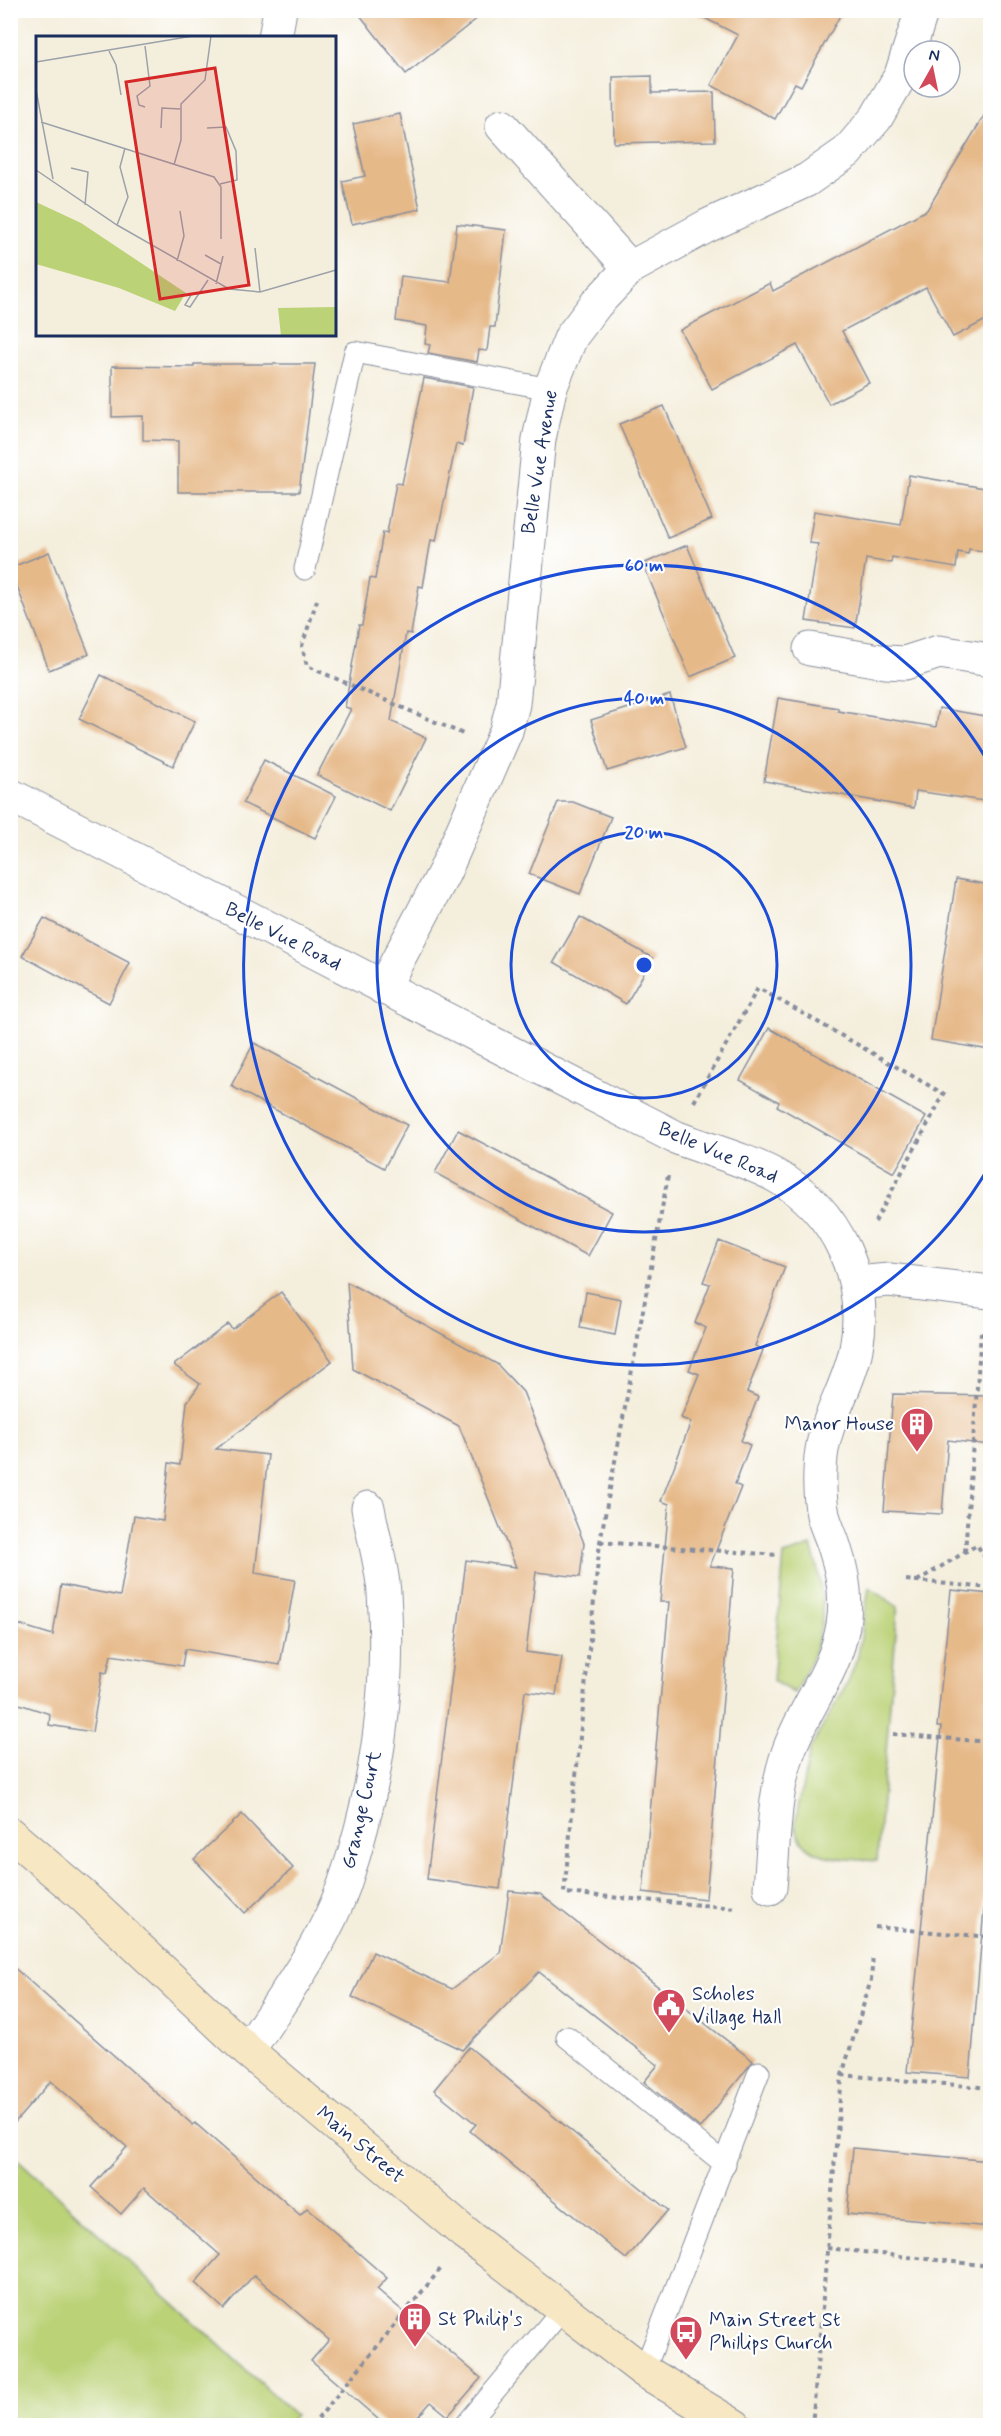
<svg xmlns="http://www.w3.org/2000/svg" width="1001" height="2436" viewBox="0 0 1001 2436" font-family="Mynerve,sans-serif">
	<style>
		.green { fill: #bbd277; stroke: #6b806a; stroke-width: 1.5 }
		.building { fill: #e6b989 }
		.lines { fill: none; stroke-linecap: round; stroke-linejoin: round }
		.lane-casing { stroke: #888e9d; stroke-width: 23 }
		.street-casing { stroke: #888e9d; stroke-width: 35 }
		.secondary-casing { stroke: #888e9d; stroke-width: 35 }
		.path { stroke: #888e9d; stroke-width: 4; stroke-dasharray: 4.5 4.5; stroke-linecap: butt }
		.lane { stroke: #fff; stroke-width: 21 }
		.street { stroke: #fff; stroke-width: 33 }
		.secondary { stroke: #f8e7c3; stroke-width: 33 }
		.ring { fill: none; stroke: #1d4ed8; stroke-width: 3 }
		.labels { text-anchor: middle; dominant-baseline: central; stroke-width: 4.5; stroke-linejoin: round; paint-order: stroke }
		.street-label { font-size: 20px; fill: #1b2f5e; stroke: #fff }
		.poi-label { font-size: 20px; fill: #1b2f5e; stroke: #fff; text-anchor: start }
		.inset-road { fill: none; stroke: #9da2aa; stroke-width: 1.5 }
		.view { fill: #d62828; fill-opacity: 0.15; stroke: #d62828; stroke-width: 3 }
		.inset-edge { fill: none; stroke: #1b2f5e; stroke-width: 3 }
		.centre { fill: #1d4ed8; stroke: #fff; stroke-width: 3 }
		.ring-label { font-size: 18px; text-anchor: middle; font-weight: bold; fill: #1d4ed8; stroke: #fff; stroke-width: 4.5; stroke-linejoin: round; paint-order: stroke }
	</style>
	<rect width="100%" height="100%" fill="#fff"/>
	<filter id="ink" filterUnits="userSpaceOnUse"><feTurbulence type="fractalNoise" baseFrequency=".0167" numOctaves="2"/><feDisplacementMap in="SourceGraphic" scale="12" xChannelSelector="R" yChannelSelector="G"/><feConvolveMatrix kernelMatrix="1 2 1 2 8 2 1 2 1" color-interpolation-filters="sRGB"/></filter>
	<filter id="wash" filterUnits="userSpaceOnUse"><feTurbulence type="fractalNoise" baseFrequency=".008" numOctaves="4" result="noise"/><feDisplacementMap in="SourceGraphic" scale="24" xChannelSelector="R" yChannelSelector="G"/><feGaussianBlur stdDeviation="1.35" result="paint"/><feColorMatrix in="noise" values="0 0 0 0 0 0 0 0 0 0 0 0 0 0 0 0 0 1.4 0 .05"/><feComposite in="paint" operator="in"/></filter>
	<g filter="url(#wash)">
		<rect width="100%" height="100%" fill="#f4eedc"/>
		<!-- green -->
		<g class="green">
			<path d="M811,1546c19,58 15,94 -17,147l-21,-12 11,-126z"/>
			<path d="M869,1587l29,20 -21,254c-32,-3 -75,2 -82,-37l15,-75 38,-67 10,-26z"/>
			<path d="M11,2153l284,262 -9,10h-275z"/>
		</g>
		<g id="blocks">
			<!-- building -->
			<g class="building">
				<path d="M356,10h132l-82,64z"/>
				<path d="M689,10h154l-42,76 -6,-3 -20,36 -64,-34 27,-50z"/>
				<path d="M652,76v17l62,-1 1,49 -101,2 -1,-66z"/>
				<path d="M990,106v212l-37,19 -27,-50 -84,44 27,52 -40,21 -32,-59 -85,44 -32,-59 90,-47 3,8 154,-81z"/>
				<path d="M400,114l20,95 -68,15 -10,-43 23,-5 -12,-52z"/>
				<path d="M457,224l49,6 -11,97h-5l-3,24 -8,-1 -2,12 -49,-9 2,-8 -5,-1 2,-18 -31,-5 5,-45 49,6z"/>
				<path d="M194,364h121l-16,128h-121v-51l-35,-1v-24l-31,1v-51l82,1z"/>
				<path d="M424,378l49,9 -10,59 -7,-2 -20,97 -5,-1 -8,47 -4,-1 -8,48 -5,-1 -15,88 35,17 -36,73 -73,-36 34,-66 -6,-2 14,-82h3l8,-47 5,1 8,-47 4,1 9,-50 6,1z"/>
				<path d="M664,406l48,113 -44,19 -49,-114z"/>
				<path d="M909,475l81,14v63l-21,-3 -1,5 -10,-2 -2,16 -64,-11 -1,6 -25,-4 -11,69 -49,-7 12,-77 -9,-1 5,-32 87,14z"/>
				<path d="M687,545l48,113 -45,19 -47,-113z"/>
				<path d="M49,552l40,102 -40,16 -39,-102z"/>
				<path d="M101,675l94,46 -22,45 -94,-47z"/>
				<path d="M670,695l16,52 -79,24 -16,-51z"/>
				<path d="M778,698l60,10v3l98,16 3,-19 51,9v85l-74,-11 -2,17 -150,-27z"/>
				<path d="M264,760l72,36 -21,42 -72,-35z"/>
				<path d="M558,802h15l38,15 -31,77 -51,-20z"/>
				<path d="M956,879l34,6v165l-59,-10z"/>
				<path d="M580,917l73,41 -27,46 -72,-42z"/>
				<path d="M44,918l86,45 -21,40 -87,-47z"/>
				<path d="M769,1028l157,89 -32,56 -117,-67 2,-4 -39,-22z"/>
				<path d="M254,1043l153,82 -23,43 -153,-82z"/>
				<path d="M458,1130l154,82 -24,44 -153,-83z"/>
				<path d="M719,1241l66,26 -30,79 8,4 -16,42 11,5 -17,44 9,4 -15,39 6,3 -31,79 24,2 -28,331 -63,-7 26,-290h-9l9,-98 -8,-3 30,-79 -10,-4 18,-44 -10,-4 17,-42 -11,-5 15,-39 -7,-2z"/>
				<path d="M347,1282l150,82 26,28 61,151 -4,34 -44,-5 -10,80 36,5 -6,38 -31,-4 -25,198 -73,-10 39,-319 50,7 -57,-141 -106,-57z"/>
				<path d="M281,1292l51,69 -116,88 52,6 -13,118 40,7 -15,85 -95,-16 -3,17 -71,-11 -4,18 -5,-1 -10,60 -43,-7 1,-11 -40,-13v-79l43,13 8,-50 59,11 14,-80 29,5 6,-58 11,2 7,-63 13,-18 -26,-19 54,-41 4,5z"/>
				<path d="M586,1292l35,7 -6,36 -35,-7z"/>
				<path d="M893,1394l97,2v49l-42,-5 -6,74 -58,-3z"/>
				<path d="M951,1590l39,4v242l-20,241 -63,-5 28,-284 6,-61h-4z"/>
				<path d="M242,1814l51,54 -48,45 -51,-54z"/>
				<path d="M509,1891l31,3 213,167 -53,67 -56,-46 14,-17 -119,-93 -77,78 -110,-53 21,-45 79,37 48,-36z"/>
				<path d="M10,1964l183,161 2,-2 105,92 7,-7 80,70 -10,11 104,89 -33,38 -17,-14 -21,24h-24l-75,-65 18,-21 -75,-65 -30,34 -29,-26 25,-28 -76,-67 -23,26 -30,-27 36,-40 -76,-66 -41,47z"/>
				<path d="M469,2047l199,163 -42,49 -156,-128 6,-7 -42,-34z"/>
				<path d="M853,2148l137,13v66l-143,-13z"/>
			</g>
		</g>
	</g>
	<g filter="url(#ink)">
		<use href="#blocks" fill-opacity="0" stroke="#888e9d" stroke-width="1.5"/>
		<g class="lines">
			<!-- lane casing -->
			<g class="lane-casing">
				<g id="lane">
					<path d="M305,569l50,-217 195,37"/>
					<path d="M567,2037l158,127"/>
					<path d="M644,2371l115,-299"/>
					<path d="M465,2426l97,-116"/>
				</g>
			</g>
			<!-- street casing -->
			<g class="street-casing">
				<g id="street">
					<path d="M275,38l5,-28"/>
					<path d="M502,126l128,142"/>
					<path d="M810,649l76,13 19,1 34,-11 51,8"/>
					<path d="M10,795l665,342c33,13 70,22 101,39 62,34 93,104 80,173 -7,37 -31,70 -35,108 -2,20 -2,38 2,58 3,12 9,23 12,34 8,24 12,52 8,76 -8,49 -40,83 -55,128 -15,42 -14,91 -18,135"/>
					<path d="M383,988l61,-115 62,-142 7,-27 26,-265 11,-50 21,-52 25,-33 34,-36 77,-42 100,-46 40,-28 29,-34 25,-43 21,-65"/>
					<path d="M856,1283l33,-3 101,12"/>
					<path d="M248,2051c34,-53 75,-106 96,-166 32,-92 47,-194 40,-292 -2,-28 -11,-57 -16,-85"/>
				</g>
			</g>
			<!-- secondary casing -->
			<g class="secondary-casing">
				<path id="secondary" d="M10,1834l72,61 166,156 220,185 176,135 91,55"/>
			</g>
			<!-- path -->
			<g class="path">
				<path d="M317,600l-15,46 5,20 156,68"/>
				<path d="M694,1102l64,-114 186,106 -69,128"/>
				<path d="M668,1176l-68,366 -36,351 172,15"/>
				<path d="M600,1542l178,13"/>
				<path d="M965,1552l16,-220"/>
				<path d="M906,1580l84,8"/>
				<path d="M917,1581l60,-36 13,20"/>
				<path d="M893,1734l97,8"/>
				<path d="M875,1927l115,10"/>
				<path d="M842,2075l148,13"/>
				<path d="M827,2248l163,18"/>
				<path d="M312,2426l131,-160"/>
				<path d="M812,2426l30,-351 29,-95 2,-25"/>
			</g>
			<!-- lane -->
			<use href="#lane" class="lane"/>
			<!-- street -->
			<use href="#street" class="street"/>
			<!-- secondary -->
			<use href="#secondary" class="secondary"/>
		</g>
	</g>
	<!-- distance rings -->
	<g class="ring">
		<circle cx="644" cy="965" r="133"/>
		<circle cx="644" cy="965" r="267"/>
		<path d="M990 1165A400 400 0 1 1 990 765"/>
	</g>
	<!-- icons -->
	<defs>
		<g id="building-pin" transform="scale(1.725)"><path d="M0 17L-7.5 6A9.5 9.5 0 1 1 7.5 6Z" fill="#d1495b" stroke="#fff"/><path d="M-4-6H4V6H1V3H-1V6H-4ZM-2.5-4.3h1.7v1.8h-1.7ZM.8-4.3h1.7v1.8H.8ZM-2.5-1h1.7V.8h-1.7ZM.8-1h1.7V.8H.8Z" fill="#fff"/></g>
		<g id="civic-pin" transform="scale(1.725)"><path d="M0 17L-7.5 6A9.5 9.5 0 1 1 7.5 6Z" fill="#d1495b" stroke="#fff"/><path d="M-.6-6.5H3V-4.5H.6V-3L4-1V1h2V6H-6V1h2V-1L-.6-3ZM-1.2 2.5V6h2.4V2.5Z" fill="#fff"/></g>
		<g id="bus-pin" transform="scale(1.725)"><path d="M0 17L-7.5 6A9.5 9.5 0 1 1 7.5 6Z" fill="#d1495b" stroke="#fff"/><path d="M-5-6H5V4H4V6H2V4H-2V6H-4V4H-5ZM-3.5-4V0h7V-4ZM-3.5 1.2v1.5H-2V1.2ZM2 1.2v1.5H3.5V1.2Z" fill="#fff"/></g>
	</defs>
	<g fill-rule="evenodd">
		<use href="#building-pin" x="917" y="1424"/>
		<use href="#civic-pin" x="669" y="2005"/>
		<use href="#building-pin" x="415" y="2319"/>
		<use href="#bus-pin" x="686" y="2332"/>
	</g>
	<g class="labels">
		<!-- street labels -->
		<g class="street-label">
			<text transform="translate(540 462) rotate(-81)">Belle Vue Avenue</text>
			<text transform="translate(283 937) rotate(27)">Belle Vue Road</text>
			<text transform="translate(718 1153) rotate(23)">Belle Vue Road</text>
			<text transform="translate(362 1810) rotate(-77)">Grange Court</text>
			<text transform="translate(360 2145) rotate(40)">Main Street</text>
		</g>
		<!-- poi labels -->
		<g class="poi-label">
			<text x="894" y="1424" text-anchor="end">Manor House</text>
			<text x="692" y="1994">Scholes<tspan x="692" dy="23">Village Hall</tspan></text>
			<text x="438" y="2319">St Philip's</text>
			<text x="709" y="2320">Main Street St<tspan x="709" dy="23">Phillips Church</tspan></text>
		</g>
	</g>
	<!-- overview -->
	<g transform="translate(36 36)">
		<rect width="300" height="300" fill="#f4eedc"/>
		<path d="M0,166l45,21 105,70 -11,18 -56,-23 -83,-24zM300,271v29h-55l-3,-28z" fill="#bbd277"/>
		<path class="inset-road" d="M73,15l7,14 5,30M0,26l157,-26M0,54l17,89M109,71l-6,-2 -2,-9 13,-10 -5,-40M5,86l173,55 7,10v52M125,92l1,-20 18,1M171,92l19,-1 10,24 1,29 -17,4M138,129l7,-25v-36l24,-24 6,-44M35,132l17,4 -3,33M0,134l81,55 112,64 31,3 76,-22M81,189l11,-28 -8,-30 5,-19M219,212l5,44M169,219l16,9M141,225l7,-25 -4,-25M180,248l7,-28M155,259l-6,10 5,2 18,-27"/>
		<path class="view" d="M179,32l34,217 -89,14 -34,-217z"/>
		<rect width="300" height="300" class="inset-edge"/>
	</g>
	<circle cx="644" cy="965" r="9" class="centre"/>
	<g class="ring-label">
		<text x="644" y="571">60 m</text>
		<text x="644" y="704">40 m</text>
		<text x="644" y="838">20 m</text>
	</g>
	<!-- margin -->
	<rect width="1001" height="2436" fill="none" stroke="#fff" stroke-width="36"/>
	<!-- north arrow -->
	<g transform="translate(932 69) rotate(9)"><circle r="28" fill="#ffffff" stroke="#a4acbf" stroke-width="1.5"/>
	<path d="M0-4.5L10 22L0 15L-10 22Z" fill="#d1495b"/>
	<text y="-9" font-size="16" font-weight="bold" text-anchor="middle" fill="#1b2f5e">N</text>
	</g>
</svg>
